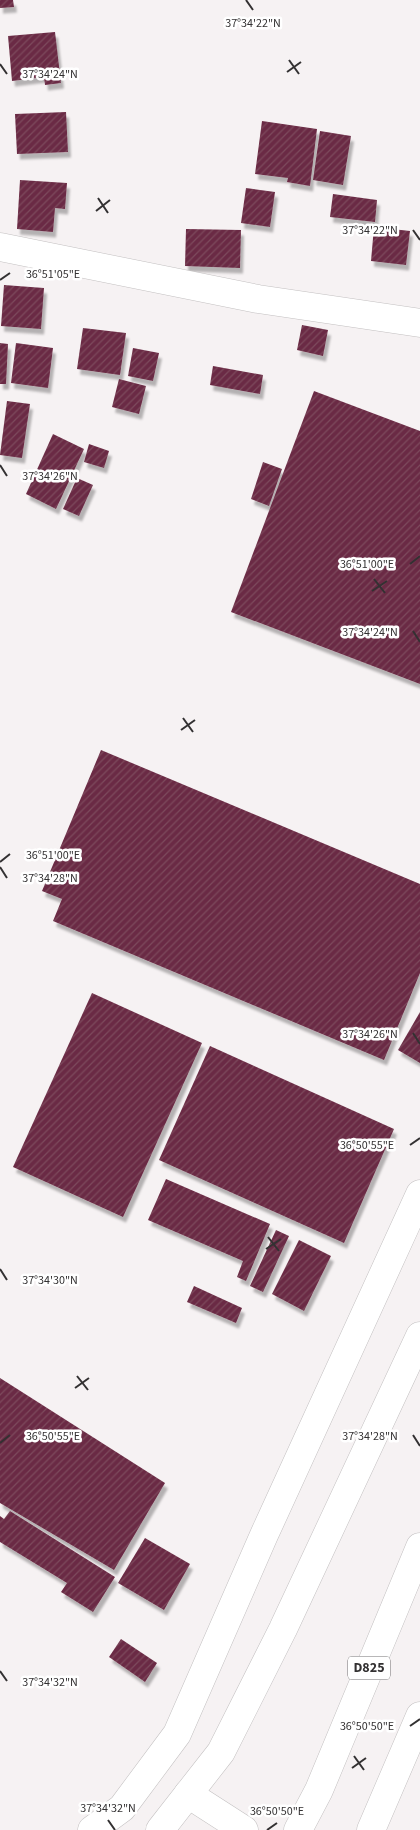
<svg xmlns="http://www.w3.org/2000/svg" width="420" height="1830" viewBox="0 0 420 1830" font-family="'Source Sans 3',sans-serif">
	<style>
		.building { fill: url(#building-hatch); filter: url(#shadow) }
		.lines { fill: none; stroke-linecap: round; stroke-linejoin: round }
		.street-casing { stroke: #c3c0c1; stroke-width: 29 }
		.secondary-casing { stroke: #c3c0c1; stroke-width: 29 }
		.highway-casing { stroke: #c3c0c1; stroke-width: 29 }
		.street { stroke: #fff; stroke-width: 28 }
		.secondary { stroke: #fff; stroke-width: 28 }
		.highway { stroke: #fff; stroke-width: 28 }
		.ticks { fill: none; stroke: #333132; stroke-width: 2 }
		.labels { text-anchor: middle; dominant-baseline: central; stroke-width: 5; stroke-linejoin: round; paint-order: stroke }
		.shield { fill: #fff; stroke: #706f70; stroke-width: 1 }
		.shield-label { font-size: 14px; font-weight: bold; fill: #333132 }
		.ticks-label { font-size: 12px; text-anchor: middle; fill: #333132; stroke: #fff; stroke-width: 5; stroke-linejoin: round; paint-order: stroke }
	</style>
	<defs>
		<pattern id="building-hatch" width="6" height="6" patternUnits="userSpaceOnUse" patternTransform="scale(1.25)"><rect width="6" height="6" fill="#6b2b44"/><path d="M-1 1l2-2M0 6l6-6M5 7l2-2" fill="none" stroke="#7c495d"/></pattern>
		<filter id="shadow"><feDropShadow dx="3" dy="5.5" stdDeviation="1" flood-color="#0004"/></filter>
	</defs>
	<rect width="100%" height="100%" fill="#f6f2f3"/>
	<!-- building -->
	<g class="building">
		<path d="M0,0h13l1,7 -14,1z"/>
		<path d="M55,32l6,51 -16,2 -1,-8 -32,4 -4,-45z"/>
		<path d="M66,112l2,40 -51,2 -2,-40z"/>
		<path d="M262,121l55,8 -7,57 -23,-4 1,-4 -33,-4z"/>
		<path d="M320,131l31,5 -8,49 -30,-5z"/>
		<path d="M20,180l47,3 -2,26 -10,-1 -2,24 -36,-3z"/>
		<path d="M246,188l29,4 -5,35 -29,-4z"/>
		<path d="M333,194l44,6 -2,22 -45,-5z"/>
		<path d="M374,227l36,4 -4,34 -35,-4z"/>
		<path d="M186,229l55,1 -1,38 -55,-2z"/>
		<path d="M4,285l40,3 -3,41 -40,-3z"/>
		<path d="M302,325l26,5 -5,26 -26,-6z"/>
		<path d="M83,328l43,5 -6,42 -43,-6z"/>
		<path d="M0,343l8,1 -2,40h-6z"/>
		<path d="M16,343l37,5 -5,40 -37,-5z"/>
		<path d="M133,348l26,5 -6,28 -25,-5z"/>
		<path d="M213,366l50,9 -3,19 -50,-9z"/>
		<path d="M119,379l27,7 -7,28 -27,-7z"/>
		<path d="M314,391l106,40v253l-189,-72z"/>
		<path d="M7,401l23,3 -8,54 -22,-3z"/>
		<path d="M53,434l31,15 -28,60 -30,-15z"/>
		<path d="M89,444l20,7 -5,17 -20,-6z"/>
		<path d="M263,462l19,7 -13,37 -18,-7z"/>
		<path d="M77,478l16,7 -14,31 -16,-7z"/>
		<path d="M101,750l319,134v89l-36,87 -331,-139 9,-22 -20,-8z"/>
		<path d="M92,993l110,50 -79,174 -110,-50z"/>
		<path d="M420,1012v51l-22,-13z"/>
		<path d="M210,1046l184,83 -50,114 -185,-83z"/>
		<path d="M166,1179l104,45 -24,57 -9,-4 6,-16 -95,-41z"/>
		<path d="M276,1230l13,6 -26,56 -13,-6z"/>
		<path d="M299,1240l32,16 -27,55 -32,-17z"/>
		<path d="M194,1286l48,22 -6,15 -49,-21z"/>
		<path d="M0,1378l165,105 -51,87 -114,-67z"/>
		<path d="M10,1511l105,66 -22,35 -32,-20 6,-9 -67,-41v-26l4,3z"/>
		<path d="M145,1538l45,26 -26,46 -46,-27z"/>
		<path d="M121,1639l36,24 -12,19 -36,-25z"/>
	</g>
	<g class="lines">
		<!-- street casing -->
		<g class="street-casing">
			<g id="street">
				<path d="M0,247l258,52 162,24"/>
				<path d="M188,1794l56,36"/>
			</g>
		</g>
		<!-- secondary casing -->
		<g class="secondary-casing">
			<g id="secondary">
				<path d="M92,1830l30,-22 55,-74 87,-199 156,-341"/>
				<path d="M160,1830l61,-78 62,-123 137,-293"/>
			</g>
		</g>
		<!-- highway casing -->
		<g class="highway-casing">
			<g id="highway">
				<path d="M298,1830l21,-40 101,-243"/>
				<path d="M371,1830l49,-114"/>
			</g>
		</g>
		<!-- street -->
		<use href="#street" class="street"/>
		<!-- secondary -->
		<use href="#secondary" class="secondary"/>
		<!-- highway -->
		<use href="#highway" class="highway"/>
	</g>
	<!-- ticks -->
	<path class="ticks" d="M246,0l7,10M289,60l10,14M0,64l7,10M287,72l14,-10M98,198l10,15M96,211l14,-11M413,230l7,10M0,280l10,-7M0,465l7,11M410,564l10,-8M374,579l11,14M372,591l15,-10M413,631l7,11M183,718l10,14M181,730l14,-10M0,862l10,-8M0,867l7,11M413,1033l7,11M410,1145l10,-7M268,1237l11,14M266,1249l15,-10M0,1269l7,11M77,1376l11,14M75,1388l14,-10M413,1435l7,11M0,1443l10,-8M0,1671l7,10M410,1726l10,-7M354,1756l10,14M352,1768l14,-10M108,1820l7,10M267,1830l10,-7"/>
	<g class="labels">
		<!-- shield labels -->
		<rect class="shield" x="348" y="1656.5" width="42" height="23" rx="4"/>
		<g class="shield-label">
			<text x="369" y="1668">D825</text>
		</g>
	</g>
	<g class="ticks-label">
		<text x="253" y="27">37°34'22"N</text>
		<text x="50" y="78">37°34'24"N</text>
		<text x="370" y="234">37°34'22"N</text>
		<text x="53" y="278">36°51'05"E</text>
		<text x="50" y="480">37°34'26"N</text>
		<text x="367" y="568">36°51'00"E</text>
		<text x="370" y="636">37°34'24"N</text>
		<text x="53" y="859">36°51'00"E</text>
		<text x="50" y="882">37°34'28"N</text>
		<text x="370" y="1038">37°34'26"N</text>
		<text x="367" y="1149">36°50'55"E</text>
		<text x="50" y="1284">37°34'30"N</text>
		<text x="53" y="1440">36°50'55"E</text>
		<text x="370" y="1440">37°34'28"N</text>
		<text x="50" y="1686">37°34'32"N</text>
		<text x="367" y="1730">36°50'50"E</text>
		<text x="108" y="1812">37°34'32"N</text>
		<text x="277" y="1815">36°50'50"E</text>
	</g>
</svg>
